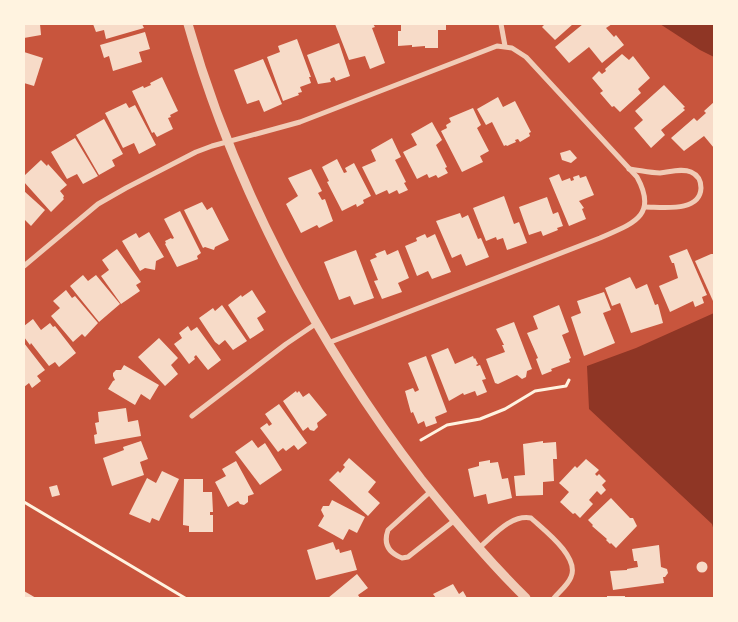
<svg xmlns="http://www.w3.org/2000/svg" width="738" height="622" viewBox="0 0 738 622" font-family="'Noto Serif',serif">
	<style>
		.water { fill: #8f3625 }
		.building { fill: #f7dbc8 }
		.lines { fill: none; stroke-linecap: round; stroke-linejoin: round }
		.path { stroke: #fff3e0; stroke-width: 3 }
		.minor { stroke: #f1ccb7; stroke-width: 5 }
		.tertiary { stroke: #f1ccb7; stroke-width: 9 }
	</style>
	<rect width="100%" height="100%" fill="#c8553d"/>
	<!-- water -->
	<g class="water">
		<path d="M660,24h54v33l-14,-7z"/>
		<path d="M714,313v218l-2,-7 -123,-115 -2,-43 49,-18z"/>
	</g>
	<!-- building -->
	<g class="building">
		<path d="M24,24h16l1,11 -17,3z"/>
		<path d="M93,24h49l2,4 -38,11 -2,-9 -8,2z"/>
		<path d="M335,24h38l2,3 -3,1 13,35 -15,6 -5,-13 -16,4z"/>
		<path d="M401,24h45v6h-8v18h-13v-2l-13,1v-2l-14,1v-15h3z"/>
		<path d="M545,24h28l-18,16 -13,-13z"/>
		<path d="M583,24h29l-6,4 8,9 2,-2 8,10 -22,18 -13,-16 -20,16 -14,-16z"/>
		<path d="M145,32l5,17 -11,3 3,10 -29,9 -4,-15 -5,2 -4,-13z"/>
		<path d="M297,39l14,38h-2l2,6 -11,4 2,5 -4,1 1,2 -16,6 -16,-44 13,-5 -2,-6z"/>
		<path d="M339,43l11,33 -14,5 -2,-4 -4,2 1,3 -13,2 -11,-29z"/>
		<path d="M24,52l19,6 -9,28 -10,-3z"/>
		<path d="M622,54l7,6 4,-4 17,22 -12,11 3,4 -21,19 -6,-6 -2,1 -12,-14 3,-2 -11,-13 7,-7 3,3 4,-3 -1,-2z"/>
		<path d="M263,59l19,45 -18,8 -5,-12 -12,4 -13,-34z"/>
		<path d="M162,77l16,34 -8,4 1,2 -3,1 5,11 -16,8 -3,-5 -2,1 -20,-42 11,-5 1,2 7,-3 -1,-2z"/>
		<path d="M664,85l21,22 -2,1 2,2 -24,20 4,5 -14,13 -17,-20 9,-8 -8,-9z"/>
		<path d="M498,97l5,10 12,-6 16,31 -2,1 1,3 -10,6 -2,-3 -3,1 1,2 -9,4 -1,-1 -2,1 -12,-24 -6,3 -9,-16z"/>
		<path d="M714,102v46l-10,-12 -20,15 -13,-13 23,-20 3,3 9,-8 -2,-2z"/>
		<path d="M126,103l3,5 6,-3 21,40 -17,9 -5,-11 -11,5 -18,-35z"/>
		<path d="M473,108l8,17 -4,3 12,23 -9,5 3,6 -21,10 -21,-41 6,-3 -1,-3 5,-3 -2,-4z"/>
		<path d="M104,119l19,35 -11,6 3,6 -16,9 -23,-40z"/>
		<path d="M432,122l10,18 -6,5 11,22 -2,1 3,5 -10,5 -2,-3 -7,3 -2,-4 -10,5 -14,-27 14,-7 -6,-11z"/>
		<path d="M75,138l23,38 -15,8 -6,-10 -10,5 -16,-27z"/>
		<path d="M392,138l9,19 -6,3 11,22 -2,1 4,7 -9,4 -2,-4 -8,4 -2,-4 -11,5 -14,-28 14,-6 -5,-11z"/>
		<path d="M570,150l7,8 -6,5 -9,-3 -2,-7z"/>
		<path d="M337,159l7,14 3,-1 -2,-4 9,-5 17,33 -8,4 1,3 -7,4 -1,-3 -14,7 -15,-29 2,-1 -7,-14z"/>
		<path d="M41,160l6,6 1,-2 19,21 -7,6 4,5 -1,2 1,1 -13,13 -27,-30v-6z"/>
		<path d="M311,169l11,22 -4,2 4,7 3,-1 8,22 -14,7 -2,-3 -16,8 -15,-29 12,-8 -10,-18z"/>
		<path d="M559,174l3,7 8,-3 1,3 3,-1 -1,-3 6,-2 1,3 6,-2 8,19 -15,6 5,7 -2,1 4,10 -17,7 -20,-48z"/>
		<path d="M24,191l21,19 -14,16 -7,-7z"/>
		<path d="M504,196l10,28 5,-2 8,21 -20,7 -4,-12 -6,2 -1,-3 -10,4 -13,-33z"/>
		<path d="M547,197l6,17 5,-2 5,14 -6,2 1,2 -15,6 -2,-5 -12,4 -10,-28z"/>
		<path d="M202,202l5,8 5,-3 17,33 -14,7 -1,3 -9,-3 -2,1 -19,-38z"/>
		<path d="M180,211l21,42 -4,3 1,3 -21,8 -12,-23 1,-1 -1,-2 6,-3 1,1 2,-1 -10,-19z"/>
		<path d="M460,213l2,5 6,-3 10,24 3,-1 8,19 -23,9 -5,-12 -9,4 -16,-37z"/>
		<path d="M149,232l15,25 -8,4 -1,9 -10,-2 -5,3 -18,-30 14,-8 3,5z"/>
		<path d="M425,234l2,4 8,-4 16,38 -19,7 -4,-8 -11,5 -12,-30 12,-5 -1,-3z"/>
		<path d="M117,249l24,33 -5,3 4,6 -19,13 -20,-28 8,-6 -7,-10z"/>
		<path d="M687,249l20,46 -5,2 2,6 -9,4 -2,-6 -23,11 -11,-26 19,-8 -4,-15h-2l-3,-7z"/>
		<path d="M356,250l18,48 -20,7 -4,-9 -11,4 -15,-38z"/>
		<path d="M385,250l2,5 11,-5 11,28 -11,5 4,9 -20,7 -8,-18 4,-1 -8,-20 7,-3 -2,-3z"/>
		<path d="M711,254h3v46l-1,1 -18,-40z"/>
		<path d="M83,275l5,6 8,-6 24,29 -21,18 -29,-36z"/>
		<path d="M630,277l6,12 11,-5 8,21 3,-1 5,19 -32,10 -11,-30 -8,3 -7,-18z"/>
		<path d="M66,290l6,8 3,-2 23,27 -13,14 -3,-3 -9,8 -22,-26 9,-8 -7,-7z"/>
		<path d="M252,290l14,22 -9,6 7,12 -14,9 -22,-34 13,-10 1,2z"/>
		<path d="M604,292l7,18 -8,3 12,30 -31,13 -13,-39 10,-4 -4,-12z"/>
		<path d="M222,305l25,36 -14,9 -8,-10 -6,5 -4,-3 -16,-24 14,-10 2,3z"/>
		<path d="M559,305l10,27 -7,3 9,23 -2,1 1,3 -19,7 1,2 -10,4 -6,-16 2,-1 -11,-25 11,-4 -5,-13z"/>
		<path d="M33,319l8,11 9,-7 3,4 2,-1 21,27 -17,14 -4,-5 -6,4 -18,-23 -1,2 -6,-8v-11z"/>
		<path d="M514,322l18,47 -5,2 -1,6 -4,2 -5,-4 -19,9 -3,-1 -9,-24 19,-7 -3,-7h2l-8,-16z"/>
		<path d="M188,326l3,5 6,-4 24,33 -13,10 -12,-15 -2,2 1,2 -6,5 -15,-20 8,-6 -3,-5z"/>
		<path d="M159,338l19,20 -7,7 7,9 -13,12 -27,-29z"/>
		<path d="M24,343l21,27 -8,6 4,5 -9,7 -3,-5 -5,4z"/>
		<path d="M448,348l7,16 18,-8 1,3 1,-1 3,6 -2,1 1,1 3,-1 6,14 -4,1 5,12 -10,4 -2,-5 -11,4 -1,-2 -14,8 -18,-46z"/>
		<path d="M426,356l21,56 -12,5 2,6 -11,4 -2,-6 -6,3 -5,-12 -2,1 -6,-22 8,-3 2,4 4,-2 -11,-27z"/>
		<path d="M124,365l35,20 -9,15 -9,-6 -6,11 -27,-16 5,-8 2,-1 -2,-4v-3l3,-3h5z"/>
		<path d="M296,391l1,2 2,-2 4,6 6,-4 18,22 -10,8 1,4 -4,4 -4,-1 -2,-3 -5,4 -20,-30z"/>
		<path d="M279,404l28,39 -9,7 -4,-5 -8,6 -3,-3 -5,4 -18,-24 7,-5 2,3 3,-2 -7,-10z"/>
		<path d="M126,408l2,14 10,-2 3,16 -46,8 -1,-9 3,-1 -2,-11 4,-1 -1,-10z"/>
		<path d="M252,440l6,8 7,-5 17,27 -22,15 -25,-33z"/>
		<path d="M141,441l7,18 -8,3 4,13 -32,11 -9,-28 21,-8 -1,-3z"/>
		<path d="M543,441v2l13,-1 1,17h-4l1,22 -11,1v13l-27,1 -2,-20 11,-1 -2,-31z"/>
		<path d="M349,458l27,24 -8,10 12,11 -12,13 -39,-36 9,-9 2,2 5,-6 -2,-2z"/>
		<path d="M586,459l13,11 -4,4 2,2 2,-2 7,7 -4,4 4,5 -5,5 -4,-4 -8,9 4,4 -13,14 -5,-5 -2,1 -13,-12 9,-10 -10,-9 16,-17 2,2z"/>
		<path d="M490,460v3l8,-1 4,17 6,-1 4,20 -24,6 -2,-10 -12,3 -6,-28 11,-3v-4z"/>
		<path d="M236,461l18,33 -6,2v6l-4,3 -4,-1 -2,-3 -10,6 -13,-25 11,-6 -4,-7z"/>
		<path d="M162,471l17,8 -20,42 -7,-3 -2,5 -21,-9 18,-36 9,5z"/>
		<path d="M184,479h19v13h9l1,20h-3v3h3v17h-24v-6l-6,-1z"/>
		<path d="M57,485l3,10 -8,2 -3,-10z"/>
		<path d="M611,498l19,20h3l4,8 -21,22 -5,-5 -1,1 -4,-4 1,-1 -15,-13 1,-1 -5,-5z"/>
		<path d="M332,500l33,17 -8,16 -8,-4 -6,11 -25,-14 6,-10 -3,-6 2,-4h6z"/>
		<path d="M333,542l3,8 3,-1 1,4 11,-3 6,20 -41,10 -9,-30z"/>
		<path d="M659,545l2,22 6,2 1,4 -3,4h-2l1,6 -51,7 -3,-19 17,-1v-1l11,-2 -1,-6h-3l-2,-12z"/>
		<circle cx="702" cy="567" r="5.5"/>
		<path d="M357,574l11,14 -10,7 2,3h-32z"/>
		<path d="M453,584l6,10 4,-3 4,7h-31l-3,-4z"/>
		<path d="M24,591l12,7h-12z"/>
		<rect x="607" y="596" width="18" height="2"/>
	</g>
	<g class="lines">
		<!-- path -->
		<g class="path">
			<path d="M421,440l26,-15 33,-6 25,-10 30,-18 31,-5 3,-6"/>
			<path d="M24,502l161,96"/>
		</g>
		<!-- minor -->
		<g class="minor">
			<path d="M501,24l4,22"/>
			<path d="M629,169c10,1 21,4 31,4 10,-1 22,-5 31,-1 7,3 10,9 10,16 -1,25 -39,19 -56,19"/>
			<path d="M24,266l74,-62 28,-16 70,-36 16,-6 88,-24 197,-76 15,2 14,9 111,120c22,40 -6,47 -37,61l-272,105"/>
			<path d="M192,416l94,-72 31,-21"/>
			<path d="M431,491l-43,39c-5,14 1,23 14,28l6,-1 47,-37"/>
			<path d="M479,548c14,-12 32,-34 52,-30 13,12 49,39 40,59 -3,8 -12,15 -17,21"/>
		</g>
		<!-- tertiary -->
		<path class="tertiary" d="M188,24c46,163 130,321 233,455 33,41 67,82 105,119"/>
	</g>
	<!-- border -->
	<rect width="738" height="622" fill="none" stroke="#fff3e0" stroke-width="50"/>
</svg>
